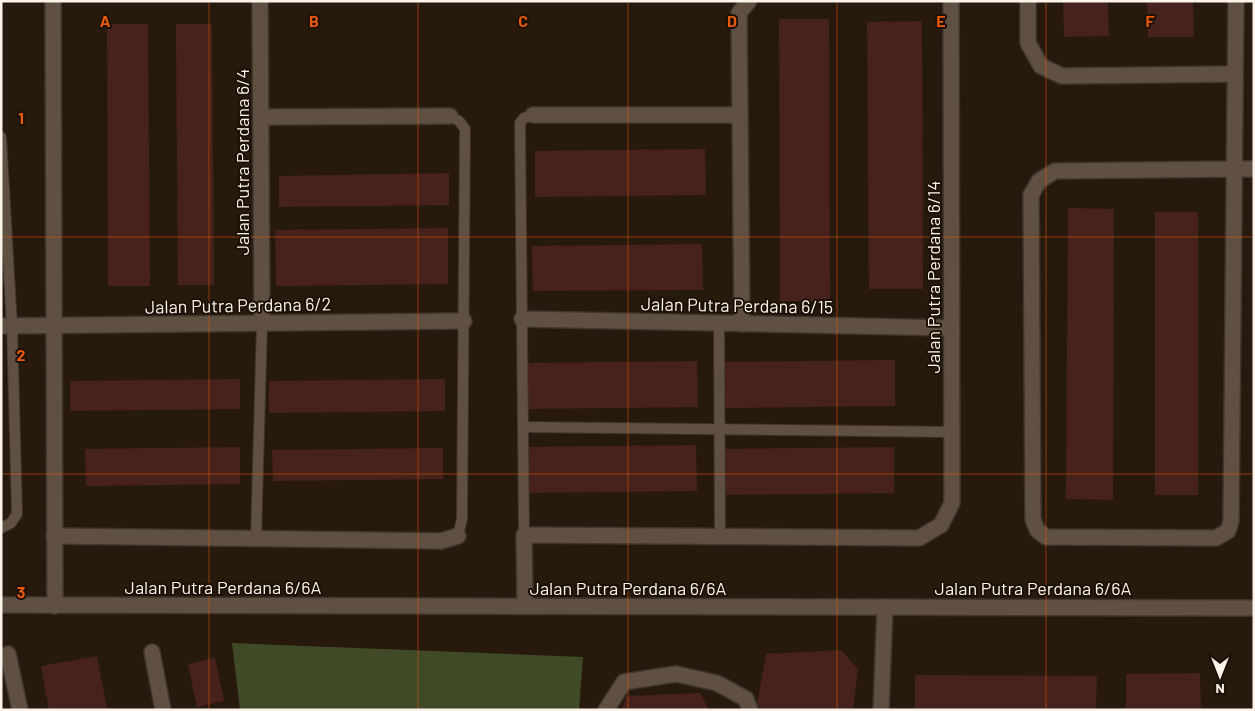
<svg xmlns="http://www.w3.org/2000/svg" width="1255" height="711" viewBox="0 0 1255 711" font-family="Barlow,sans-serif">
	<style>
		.green { fill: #404a27 }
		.building { fill: #47221c }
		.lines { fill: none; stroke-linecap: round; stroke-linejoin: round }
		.service-casing { stroke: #3e352f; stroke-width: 12 }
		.minor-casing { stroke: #3e352f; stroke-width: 18 }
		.tertiary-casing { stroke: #3e352f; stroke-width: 18 }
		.service { stroke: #5f5042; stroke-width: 10 }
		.minor { stroke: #5f5042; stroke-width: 15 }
		.tertiary { stroke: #5f5042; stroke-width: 15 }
		.grid { fill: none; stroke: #e8590c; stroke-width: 1; stroke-opacity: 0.55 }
		.labels { text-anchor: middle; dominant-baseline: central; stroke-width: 4; stroke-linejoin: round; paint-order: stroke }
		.street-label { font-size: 18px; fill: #fcf3ea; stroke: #1d1105 }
		.grid-label { font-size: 16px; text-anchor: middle; font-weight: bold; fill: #e8590c; stroke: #1d1105; stroke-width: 4; stroke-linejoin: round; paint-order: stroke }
	</style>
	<rect width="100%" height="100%" fill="#271a0d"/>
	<!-- green -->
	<path class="green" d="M232,643l351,14 -4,53h-339z"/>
	<!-- building -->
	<g class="building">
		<path d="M1063,1h45l1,35 -45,1z"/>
		<path d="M1147,1h46l1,36h-46z"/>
		<path d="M779,19h50l1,282h-50z"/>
		<path d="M922,21l1,268h-54l-2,-267z"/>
		<path d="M107,24h41l2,262h-42z"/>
		<path d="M176,24h36l2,261h-36z"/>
		<path d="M705,149l1,46 -171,2v-46z"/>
		<path d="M449,173v32l-170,2v-31z"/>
		<path d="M1068,208l46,1 -1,291 -47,-1z"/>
		<rect x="1155" y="212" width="43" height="283"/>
		<path d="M448,228v56l-172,2 -1,-56z"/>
		<path d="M702,244l1,46 -170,1 -1,-45z"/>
		<path d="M895,360v46l-170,2 -1,-46z"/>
		<path d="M697,361l1,46 -170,2 -1,-46z"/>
		<path d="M240,379v30l-170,2v-30z"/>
		<path d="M445,379v32l-176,2v-32z"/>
		<path d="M696,445l1,46 -171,2v-46z"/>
		<path d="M240,447v37l-154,2 -1,-37z"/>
		<path d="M894,447v46l-170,2 -1,-46z"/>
		<path d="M443,448v31l-170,2 -1,-31z"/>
		<path d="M841,650l17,19 -5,41h-97l10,-56z"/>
		<path d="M97,656l10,53 -58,1 -8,-44z"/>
		<path d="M215,658l9,43 -27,6 -9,-43z"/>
		<path d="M1200,673l1,37h-75v-36z"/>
		<path d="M915,675l182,1 -1,34h-181z"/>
		<path d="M700,693l9,17h-88l6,-14z"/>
	</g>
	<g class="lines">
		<!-- service casing -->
		<g class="service-casing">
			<g id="service">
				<path d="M450,116l9,5 6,8 -3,390 -4,17"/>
				<path d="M1,137l11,189 5,188 -6,9 -10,5"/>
				<path d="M719,323l1,212"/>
				<path d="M523,427l429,5"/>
				<path d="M524,535l-4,-412 4,-5 9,-3"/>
				<path d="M256,538l6,-215"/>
			</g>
		</g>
		<!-- minor casing -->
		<g class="minor-casing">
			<g id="minor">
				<path d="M53,1l2,605"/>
				<path d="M260,1l2,322"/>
				<path d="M1028,1v42l13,23 21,10 173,-2"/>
				<path d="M1236,1l-5,520 -3,10 -12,7 -170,-1 -9,-7 -4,-11 -2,-324 8,-14 16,-10 180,-2h19"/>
				<path d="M533,115h207"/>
				<path d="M261,117l189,-1"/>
				<path d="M522,319l430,9"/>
				<path d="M742,324l-3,-311 10,-12"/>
				<path d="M1,326l463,-5"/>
				<path d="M54,536l387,5 17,-5"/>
				<path d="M525,606l-1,-71 395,3 22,-13 11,-22 -1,-502"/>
				<path d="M152,652l11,58"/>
				<path d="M8,654l12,56"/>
				<path d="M606,710l18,-28 52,-8 41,9 29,16 4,11"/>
				<path d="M881,710l4,-103"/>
			</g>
		</g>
		<!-- tertiary casing -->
		<g class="tertiary-casing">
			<path id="tertiary" d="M1,605l1253,3"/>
		</g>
		<!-- service -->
		<use href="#service" class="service"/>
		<!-- minor -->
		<use href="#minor" class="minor"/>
		<!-- tertiary -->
		<use href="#tertiary" class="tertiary"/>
	</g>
	<!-- grid -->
	<path class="grid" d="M209,1v709M418,1v709M628,1v709M837,1v709M1046,1v709M1,237h1253M1,474h1253"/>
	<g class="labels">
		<!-- street labels -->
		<g class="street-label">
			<text transform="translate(242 162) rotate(-90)">Jalan Putra Perdana 6/4</text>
			<text transform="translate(933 277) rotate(-90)">Jalan Putra Perdana 6/14</text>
			<text transform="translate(238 305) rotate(-1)">Jalan Putra Perdana 6/2</text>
			<text transform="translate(737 305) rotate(1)">Jalan Putra Perdana 6/15</text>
			<text x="223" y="587">Jalan Putra Perdana 6/6A</text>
			<text x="628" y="588">Jalan Putra Perdana 6/6A</text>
			<text x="1033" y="588">Jalan Putra Perdana 6/6A</text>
		</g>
	</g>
	<g class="grid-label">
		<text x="105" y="27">A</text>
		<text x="314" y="27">B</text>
		<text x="523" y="27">C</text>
		<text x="732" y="27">D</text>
		<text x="941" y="27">E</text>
		<text x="1150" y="27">F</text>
		<text x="21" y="124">1</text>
		<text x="21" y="361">2</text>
		<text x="21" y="598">3</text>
	</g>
	<!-- border -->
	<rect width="1255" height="711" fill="none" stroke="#fcf3ea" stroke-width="5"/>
	<!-- north arrow -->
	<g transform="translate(1220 676) rotate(180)" stroke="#1d1105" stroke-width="4" paint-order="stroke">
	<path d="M0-4L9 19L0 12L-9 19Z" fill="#fcf3ea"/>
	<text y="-8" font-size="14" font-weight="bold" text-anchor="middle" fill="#fcf3ea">N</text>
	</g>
</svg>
